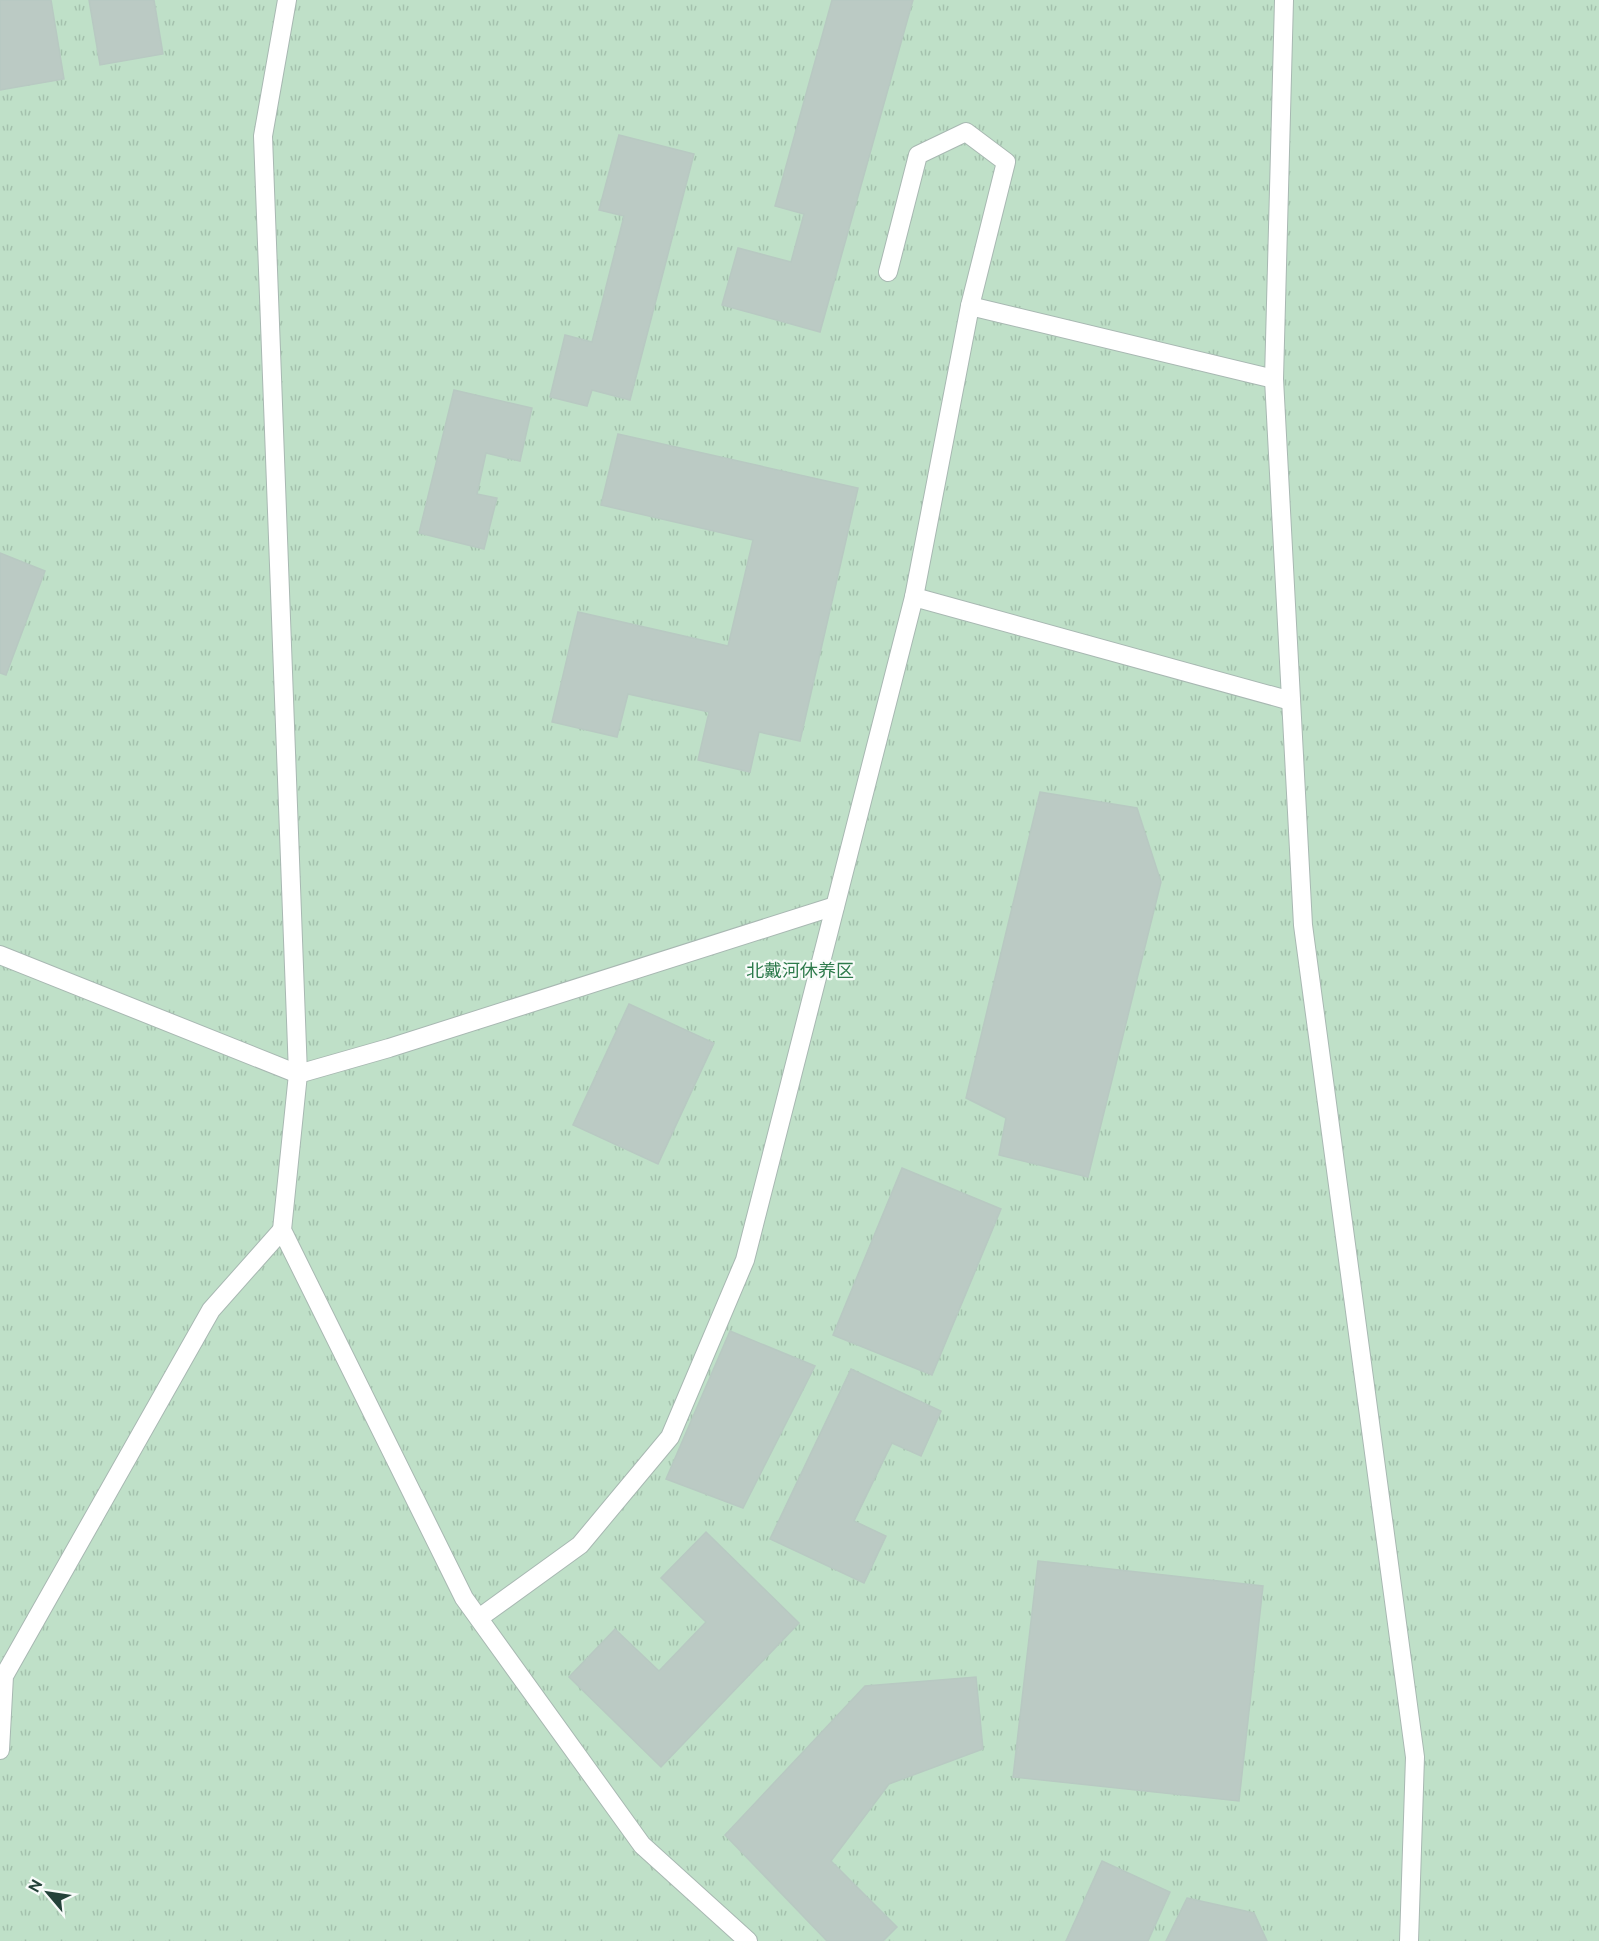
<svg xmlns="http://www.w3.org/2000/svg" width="1599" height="1941" viewBox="0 0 1599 1941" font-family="Ubuntu,'Noto Sans SC',sans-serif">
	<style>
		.park { fill: url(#park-tufts) }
		.building { fill: #bbcac4; stroke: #b8c9c2; stroke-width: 1.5 }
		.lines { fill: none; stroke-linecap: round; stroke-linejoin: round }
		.street-casing { stroke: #a8b8b2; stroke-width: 20 }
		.street { stroke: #fff; stroke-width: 18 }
		.labels { text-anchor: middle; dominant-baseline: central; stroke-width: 4.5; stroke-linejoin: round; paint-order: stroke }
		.park-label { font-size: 18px; fill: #2d7a4b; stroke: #f7fbf9 }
	</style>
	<defs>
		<pattern id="park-tufts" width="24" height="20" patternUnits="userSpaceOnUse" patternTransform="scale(1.5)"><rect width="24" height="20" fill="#bfe0c8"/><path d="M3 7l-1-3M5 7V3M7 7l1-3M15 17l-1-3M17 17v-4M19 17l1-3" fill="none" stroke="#a4c1ad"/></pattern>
	</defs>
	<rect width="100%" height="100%" fill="#e6efeb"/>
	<!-- park -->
	<rect class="park" x="0" y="0" width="1599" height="1941"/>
	<!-- building -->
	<g class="building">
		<path d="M0,0h51l13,79 -64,11z"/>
		<path d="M89,0h65l9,54 -63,11z"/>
		<path d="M832,0h81l-93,332 -98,-27 16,-57 53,14 13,-48 -29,-8z"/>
		<path d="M619,135l75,19 -64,246 -38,-10 -5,16 -37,-9 15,-62 27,7 32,-126 -25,-6z"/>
		<path d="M454,390l78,18 -12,53 -34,-8 -9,41 20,4 -13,51 -65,-16z"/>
		<path d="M618,434l240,54 -58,253 -41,-9 -9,40 -52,-12 11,-48 -81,-18 -11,43 -65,-15 26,-110 150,34 25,-106 -152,-35z"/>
		<path d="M0,553l45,18 -39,104 -6,-2z"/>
		<path d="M1040,792l97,16 24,74 -73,295 -89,-22 7,-37 -40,-20z"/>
		<path d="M629,1004l85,39 -56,121 -85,-39z"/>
		<path d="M902,1168l99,41 -69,166 -99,-40z"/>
		<path d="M730,1331l85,35 -72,142 -77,-29z"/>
		<path d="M851,1369l90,42 -20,45 -29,-13 -38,78 32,15 -22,47 -94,-44z"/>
		<path d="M706,1532l93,91 -138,144 -92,-90 46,-48 44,42 47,-49 -45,-44z"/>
		<path d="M1038,1561l225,25 -24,215 -226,-24z"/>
		<path d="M976,1677l7,72 -94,35 -58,77 66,66 -14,14h-56l-102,-106 140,-149z"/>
		<path d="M1102,1861l68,31 -22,49h-82z"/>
		<path d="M1187,1898l67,15 13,28h-101z"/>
	</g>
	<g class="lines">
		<!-- street casing -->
		<g class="street-casing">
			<g id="street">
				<path d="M287,0l-24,136 35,938 -16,156 182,368 178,247 106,96"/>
				<path d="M1284,0l-10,379 29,546 112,832 -6,184"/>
				<path d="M970,306l304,73"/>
				<path d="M914,597l377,104"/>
				<path d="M0,955l298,119 91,-26 446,-142"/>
				<path d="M479,1618l101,-73 90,-108 75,-177 169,-663 56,-291 36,-144 -40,-30 -48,23 -30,117"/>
				<path d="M0,1750l4,-74 207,-366 71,-80"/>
			</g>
		</g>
		<!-- street -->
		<use href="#street" class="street"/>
	</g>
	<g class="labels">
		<!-- park labels -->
		<g class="park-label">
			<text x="800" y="970">北戴河休养区</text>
		</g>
	</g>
	<!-- north arrow -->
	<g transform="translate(48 1893) rotate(299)" stroke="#f7fbf9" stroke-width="4.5" paint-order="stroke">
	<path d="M0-4.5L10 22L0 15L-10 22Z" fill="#24423a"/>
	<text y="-9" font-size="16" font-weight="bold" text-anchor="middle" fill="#24423a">N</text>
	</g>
</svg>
